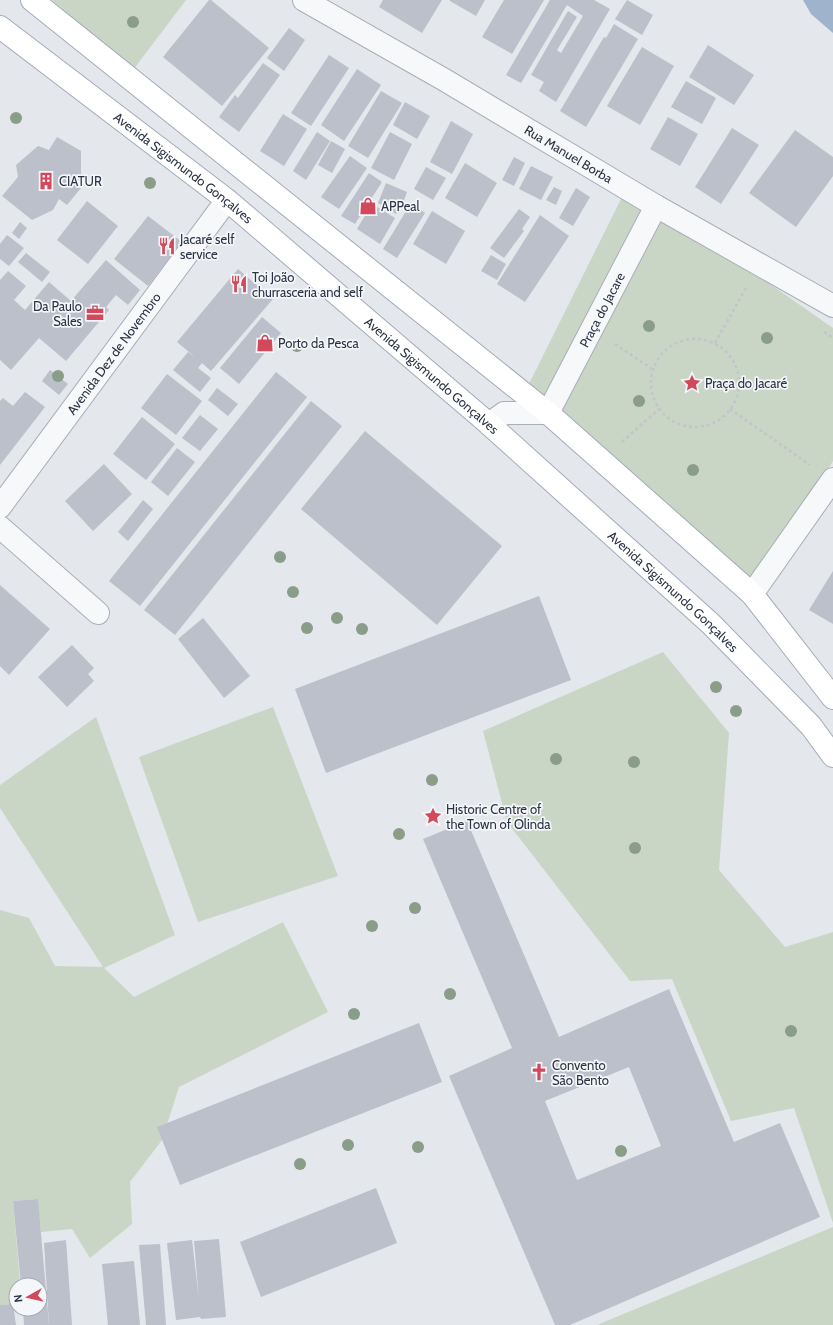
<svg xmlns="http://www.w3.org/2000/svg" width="833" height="1325" viewBox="0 0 833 1325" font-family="Cabin,sans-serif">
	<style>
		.green { fill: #c9d6c5 }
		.water { fill: #9fb4cc }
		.building { fill: #bbc0ca; fill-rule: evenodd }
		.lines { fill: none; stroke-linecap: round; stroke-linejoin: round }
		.minor-casing { stroke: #a9aeb7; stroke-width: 24 }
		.major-casing { stroke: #a3abb8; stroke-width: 24 }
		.path { stroke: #c2c5cb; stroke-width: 2.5; stroke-dasharray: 3 3; stroke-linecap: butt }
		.minor { stroke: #f7f8fa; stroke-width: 22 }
		.major { stroke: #fff; stroke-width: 22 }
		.tree { fill: #899d89 }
		.labels { text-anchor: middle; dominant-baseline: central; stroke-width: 3.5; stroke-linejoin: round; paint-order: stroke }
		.street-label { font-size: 13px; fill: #2b3445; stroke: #f4f6f9 }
		.poi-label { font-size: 13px; fill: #2b3445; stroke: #f4f6f9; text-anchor: start }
	</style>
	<rect width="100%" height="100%" fill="#e4e7ec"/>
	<!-- green -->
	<g class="green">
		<path d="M52,0h134l-53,70z"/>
		<path d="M628,185l205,143v133l-81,129 -228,-196z"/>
		<path d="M663,652l66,81 -10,137 66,77 48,-15v291l-39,-115 -63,13 -59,-142 -42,2 -123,-159 -24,-91z"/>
		<path d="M273,707l65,169 -140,46 -59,-165z"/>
		<path d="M96,717l79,218 -71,33 30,29 149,-75 45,90 -149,75 -17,53 -32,42 2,42 -42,34 -18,-29 -31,3 -4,-33 -24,2 7,82v2h-4v11l-3,8 -13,1v-395l29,8 26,48 48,1 -103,-159v-23z"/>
		<path d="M833,1227v98h-236z"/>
	</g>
	<!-- water -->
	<path class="water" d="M803,0h30v33l-22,-19z"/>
	<!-- building -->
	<g class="building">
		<path d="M209,0h2l58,48 -47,58 -59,-49z"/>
		<path d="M383,0h59l-20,33 -43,-26z"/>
		<path d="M450,0h35l-9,16 -26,-15z"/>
		<path d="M504,0h40l-32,54 -30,-17z"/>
		<path d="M550,0h44l16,9 -54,93 -17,-11 5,-9 -13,-7 37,-64 9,6 -20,33 4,3 22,-37 -16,-11 -46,78 -15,-8z"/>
		<path d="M627,0l26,15 -11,20 -27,-16z"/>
		<path d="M614,24l24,15 -52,88 -26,-16 44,-74 2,1z"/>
		<path d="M289,28l16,12 -21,31 -17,-13z"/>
		<path d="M708,45l46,30 -20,30 -45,-28z"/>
		<path d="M642,47l32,19 -34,59 -33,-19z"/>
		<path d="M329,55l20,13 -38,58 -20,-13z"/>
		<path d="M263,63l17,12 -41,57 -20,-15 16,-22 3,3z"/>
		<path d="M357,69l24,16 -37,56 -23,-16z"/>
		<path d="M686,81l30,17 -14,26 -31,-17z"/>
		<path d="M381,91l21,12 -34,55 -20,-12z"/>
		<path d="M405,102l25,14 -13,23 -24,-14z"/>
		<path d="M283,114l24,15 -23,37 -24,-15z"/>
		<path d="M668,117l30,17 -18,32 -30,-17z"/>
		<path d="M451,121l22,13 -21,40 -22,-12z"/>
		<path d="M732,128l27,17 -38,59 -26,-17z"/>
		<path d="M795,130l38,27v19l-37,51 -47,-34z"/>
		<path d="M317,132l13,9 -24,39 -13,-9z"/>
		<path d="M390,132l22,12 -18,36 -23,-12z"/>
		<path d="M57,137l24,14v25l-6,9 6,3 -14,17 -8,-6 -6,11 -21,10 -30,-24 16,-19 -2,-12 22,-19 11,4z"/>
		<path d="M331,141l14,8 -13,24 -14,-8z"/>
		<path d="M350,156l17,12 -28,41 -18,-12z"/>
		<path d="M514,157l11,6 -11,23 -12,-6z"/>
		<path d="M465,163l32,20 -20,34 -32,-19z"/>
		<path d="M531,166l22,11 -12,23 -22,-11z"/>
		<path d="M426,167l20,11 -13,22 -19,-11z"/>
		<path d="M369,173l13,9 -27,42 -14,-8z"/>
		<path d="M386,183l21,9 -4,11 -7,11 -18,-11z"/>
		<path d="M554,187l8,4 -6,14 -10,-5z"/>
		<path d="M576,188l14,9 -17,29 -14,-8z"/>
		<path d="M87,201l31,25 -30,38 -31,-24z"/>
		<path d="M411,203l14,10 -28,45 -14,-9z"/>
		<path d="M372,204l23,14 -15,26 -23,-15z"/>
		<path d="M519,209l11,8 -8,12 2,2 -20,27 -14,-10z"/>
		<path d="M432,211l33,20 -19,33 -33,-20z"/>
		<path d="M540,215l29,21 -44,66 -28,-18z"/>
		<path d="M148,216l34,26 -34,44 -34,-27z"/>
		<path d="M20,222l7,6 -8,11 -7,-6z"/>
		<path d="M7,235l17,13 -15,18 -9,-7v-15z"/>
		<path d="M26,253l24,19 -8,10 -24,-20z"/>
		<path d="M491,255l15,9 -9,16 -16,-9z"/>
		<path d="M106,260l34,30 -12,15 -12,-10 -10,12 3,3 -43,51 -27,-23 -28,32 -11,-10v-80l8,-9 18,15 -12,14 11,10 24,-28 22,19z"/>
		<path d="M238,269l35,30 -62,72 -9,-8 -4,5 13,10 -11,14 -27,-22 15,-18 7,5 -18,-15z"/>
		<path d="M262,317l19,16 -42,51 -19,-16z"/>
		<path d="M50,370l18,14 -9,11 -17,-14z"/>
		<path d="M276,372l31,25 -167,209 -31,-25z"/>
		<path d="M167,374l35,27 -26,34 -35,-27z"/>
		<path d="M217,388l21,16 -10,12 -20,-16z"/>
		<path d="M25,392l20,15 -45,58v-64l3,-3 10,8z"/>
		<path d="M311,401l31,25 -167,209 -31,-25z"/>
		<path d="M200,415l18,14 -18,22 -18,-13z"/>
		<path d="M142,417l33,27 -29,36 -33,-26z"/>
		<path d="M365,431l137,115 -65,79 -136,-116z"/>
		<path d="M177,448l18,14 -27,34 -17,-14z"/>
		<path d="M104,464l28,30 -39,37 -28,-30z"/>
		<path d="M143,500l10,9 -25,32 -10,-9z"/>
		<path d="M833,571v53l-24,-14z"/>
		<path d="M0,585l50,44 -41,46 -9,-9z"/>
		<path d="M539,596l32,84 -245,93 -31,-84z"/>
		<path d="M203,618l47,58 -26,22 -46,-59z"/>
		<path d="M72,645l22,23 -6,6 6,7 -27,26 -29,-30z"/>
		<path d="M467,821l92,216 110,-48 65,153 46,-19 40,94 -250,108h-15l-106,-249 63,-28 -89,-209zM629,1067l32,79 -84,34 -32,-79z"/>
		<path d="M419,1023l23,59 -262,103 -23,-58z"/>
		<path d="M376,1188l21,55 -136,54 -21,-55z"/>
		<path d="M38,1199l11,126h-25l-1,-16h17v-24h-19l-8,-84z"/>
		<path d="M219,1239l7,78 -25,2 -1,-2 -24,3 -9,-77 25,-3 7,60 -5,-59z"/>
		<path d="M66,1240l6,85h-23l-5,-82z"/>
		<path d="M160,1244l6,81h-20l-7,-80z"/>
		<path d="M134,1261l6,64h-32l-6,-61z"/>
		<path d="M13,1304l3,21h-16v-20z"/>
	</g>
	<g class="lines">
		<!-- minor casing -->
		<g class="minor-casing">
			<g id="minor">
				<path id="s1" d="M304,0l139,79 213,127 177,100"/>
				<path id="s2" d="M489,424l15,-11h44l108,-207"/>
				<path id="s3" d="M0,507l227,-307"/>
				<path d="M0,527l98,86"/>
				<path d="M752,594l81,-115"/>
			</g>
		</g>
		<!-- major casing -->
		<g class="major-casing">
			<g id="major">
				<path d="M32,0l516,413 204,181 81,104"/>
				<path id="s4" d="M0,27l227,173 262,224 222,200 100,102 22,30"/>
			</g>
		</g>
		<!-- path -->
		<g class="path">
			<path d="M824,332l9,6"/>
			<circle cx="695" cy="383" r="44"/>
			<path d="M715,343l31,-55"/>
			<path d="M615,344l37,25"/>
			<path d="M730,409l80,56"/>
			<path d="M622,442l37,-33"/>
		</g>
		<!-- minor -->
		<use href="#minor" class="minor"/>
		<!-- major -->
		<use href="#major" class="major"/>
	</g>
	<!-- trees -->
	<g class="tree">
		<circle cx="133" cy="22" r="6"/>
		<circle cx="16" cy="118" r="6"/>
		<circle cx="150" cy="183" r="6"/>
		<circle cx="649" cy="326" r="6"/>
		<circle cx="767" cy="338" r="6"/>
		<circle cx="297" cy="346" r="6"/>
		<circle cx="58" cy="376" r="6"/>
		<circle cx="639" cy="401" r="6"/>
		<circle cx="693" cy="470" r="6"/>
		<circle cx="280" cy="557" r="6"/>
		<circle cx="293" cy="592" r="6"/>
		<circle cx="337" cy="618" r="6"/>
		<circle cx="307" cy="628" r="6"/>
		<circle cx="362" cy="629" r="6"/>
		<circle cx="716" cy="687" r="6"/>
		<circle cx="736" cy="711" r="6"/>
		<circle cx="556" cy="759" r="6"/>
		<circle cx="634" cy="762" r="6"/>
		<circle cx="432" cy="780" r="6"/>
		<circle cx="399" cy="834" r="6"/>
		<circle cx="635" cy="848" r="6"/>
		<circle cx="415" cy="908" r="6"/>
		<circle cx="372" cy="926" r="6"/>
		<circle cx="450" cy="994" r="6"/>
		<circle cx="354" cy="1014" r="6"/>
		<circle cx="791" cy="1031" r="6"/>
		<circle cx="348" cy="1145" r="6"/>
		<circle cx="418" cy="1147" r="6"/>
		<circle cx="621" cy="1151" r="6"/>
		<circle cx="300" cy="1164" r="6"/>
	</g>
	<!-- icons -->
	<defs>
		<g id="building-bare" transform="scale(1.38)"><path d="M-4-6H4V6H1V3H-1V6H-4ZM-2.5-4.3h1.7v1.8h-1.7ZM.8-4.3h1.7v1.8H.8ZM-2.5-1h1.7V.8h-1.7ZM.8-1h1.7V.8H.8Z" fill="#d1495b" stroke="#f4f6f9" stroke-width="2.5" paint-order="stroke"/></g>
		<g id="shop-bare" transform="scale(1.38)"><path d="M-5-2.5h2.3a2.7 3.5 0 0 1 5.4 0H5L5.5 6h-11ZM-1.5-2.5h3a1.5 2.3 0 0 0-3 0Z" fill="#d1495b" stroke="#f4f6f9" stroke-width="2.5" paint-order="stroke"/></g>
		<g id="restaurant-bare" transform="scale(1.38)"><path d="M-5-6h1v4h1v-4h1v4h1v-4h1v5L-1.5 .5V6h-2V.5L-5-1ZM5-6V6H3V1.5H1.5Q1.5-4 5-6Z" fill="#d1495b" stroke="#f4f6f9" stroke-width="2.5" paint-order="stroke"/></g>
		<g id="office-bare" transform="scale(1.38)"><path d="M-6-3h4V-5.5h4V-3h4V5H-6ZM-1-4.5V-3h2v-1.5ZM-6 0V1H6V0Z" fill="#d1495b" stroke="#f4f6f9" stroke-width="2.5" paint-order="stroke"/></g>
		<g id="sight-bare" transform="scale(1.38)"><path d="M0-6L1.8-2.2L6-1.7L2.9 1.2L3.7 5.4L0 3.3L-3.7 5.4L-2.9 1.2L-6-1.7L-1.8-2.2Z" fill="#d1495b" stroke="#f4f6f9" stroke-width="2.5" paint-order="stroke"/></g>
		<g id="church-bare" transform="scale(1.38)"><path d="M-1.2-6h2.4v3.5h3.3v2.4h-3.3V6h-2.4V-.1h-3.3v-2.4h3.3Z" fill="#d1495b" stroke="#f4f6f9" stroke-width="2.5" paint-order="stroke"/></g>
	</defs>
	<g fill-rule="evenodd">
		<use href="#building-bare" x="46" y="181"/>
		<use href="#shop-bare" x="368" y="206"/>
		<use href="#restaurant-bare" x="167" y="246"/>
		<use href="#restaurant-bare" x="239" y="284"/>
		<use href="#office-bare" x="95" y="313"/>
		<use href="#shop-bare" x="265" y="343"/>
		<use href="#sight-bare" x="692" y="383"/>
		<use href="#sight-bare" x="433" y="816"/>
		<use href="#church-bare" x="539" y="1072"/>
	</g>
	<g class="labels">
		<!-- street labels -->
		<g class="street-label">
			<text stroke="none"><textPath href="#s1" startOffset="306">Rua Manuel Borba</textPath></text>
			<text stroke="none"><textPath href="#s4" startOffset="231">Avenida Sigismundo Gonçalves</textPath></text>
			<text stroke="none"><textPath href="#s2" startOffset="179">Praça do Jacare</textPath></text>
			<text stroke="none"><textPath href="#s3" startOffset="191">Avenida Dez de Novembro</textPath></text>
			<text stroke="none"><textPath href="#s4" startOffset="555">Avenida Sigismundo Gonçalves</textPath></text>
			<text stroke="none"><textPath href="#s4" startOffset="879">Avenida Sigismundo Gonçalves</textPath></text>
		</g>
		<!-- poi labels -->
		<g class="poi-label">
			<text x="59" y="181">CIATUR</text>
			<text x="381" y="206">APPeal</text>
			<text x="180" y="239">Jacaré self<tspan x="180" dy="15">service</tspan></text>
			<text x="252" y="277">Toi João<tspan x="252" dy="15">churrasceria and self</tspan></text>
			<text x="82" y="306" text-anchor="end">Da Paulo<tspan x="82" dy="15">Sales</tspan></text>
			<text x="278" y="343">Porto da Pesca</text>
			<text x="705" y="383">Praça do Jacaré</text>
			<text x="446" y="809">Historic Centre of<tspan x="446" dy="15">the Town of Olinda</tspan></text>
			<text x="552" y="1065">Convento<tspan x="552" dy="15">São Bento</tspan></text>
		</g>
	</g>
	<!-- north arrow -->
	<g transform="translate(28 1297) rotate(262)"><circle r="19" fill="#f4f6f9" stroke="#a4a8b1"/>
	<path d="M0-3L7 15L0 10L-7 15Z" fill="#d1495b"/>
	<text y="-6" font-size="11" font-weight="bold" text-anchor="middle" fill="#2b3445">N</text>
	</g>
</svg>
